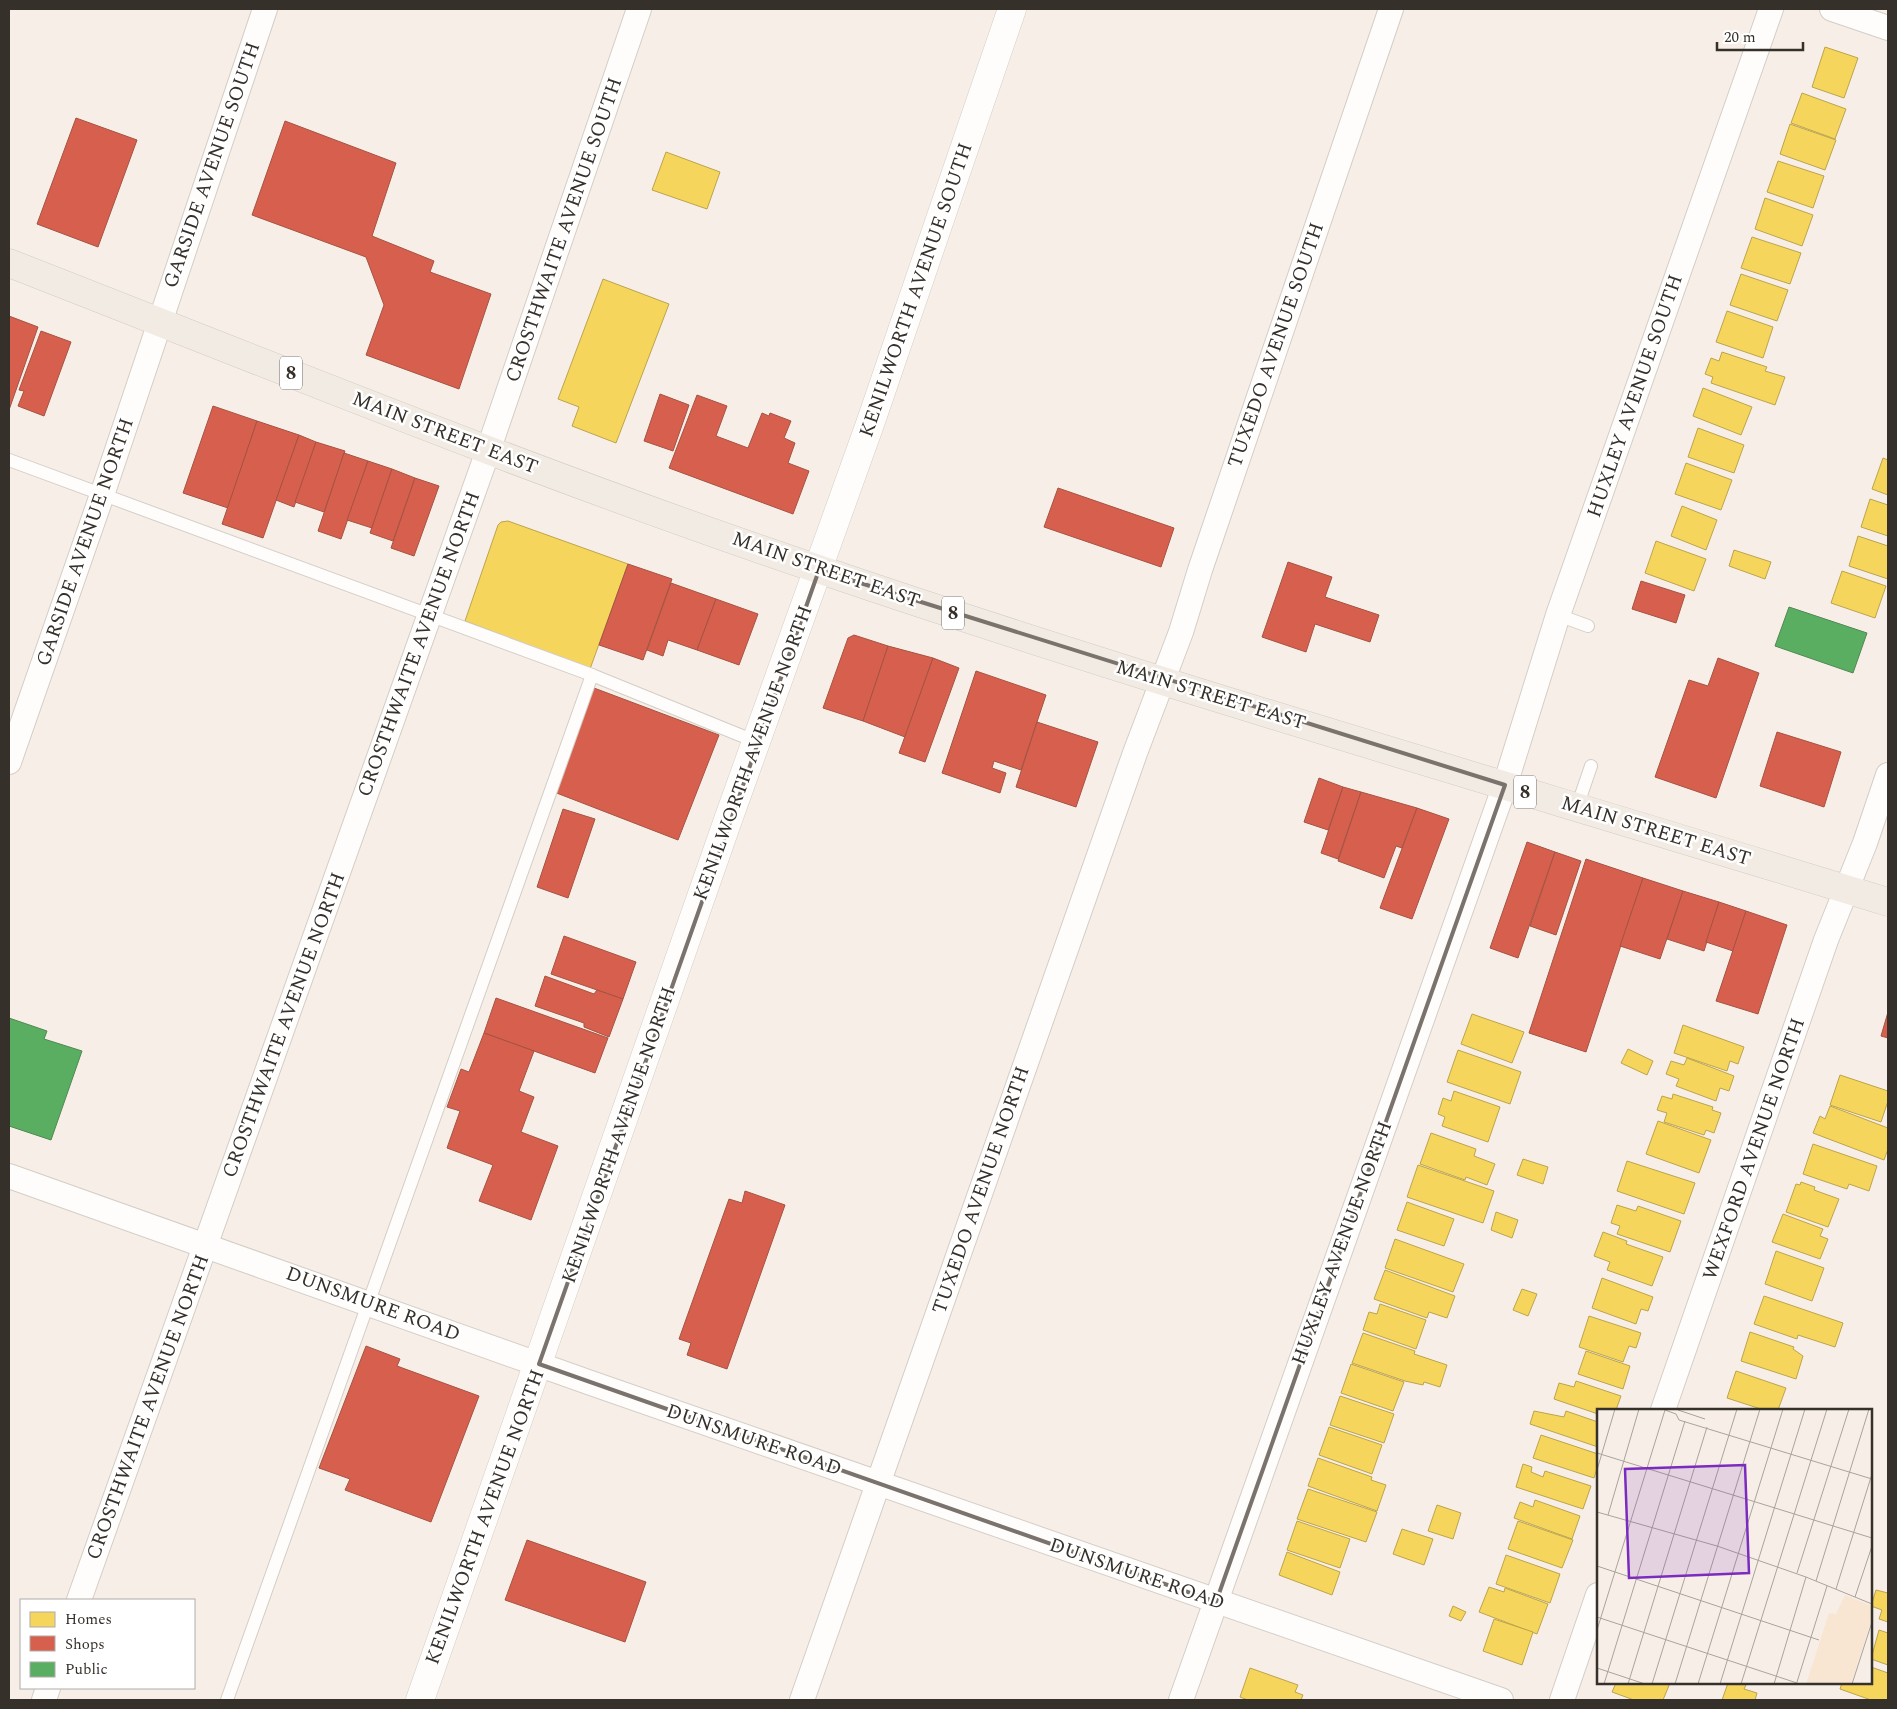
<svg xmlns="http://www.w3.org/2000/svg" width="1897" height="1709" viewBox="0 0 1897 1709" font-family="Spectral,serif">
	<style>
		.homes { fill: #f6d55c; stroke: #bca44d }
		.shops { fill: #d6604d; stroke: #a65243 }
		.public { fill: #5aae61; stroke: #4f8851 }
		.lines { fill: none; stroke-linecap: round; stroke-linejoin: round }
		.service-casing { stroke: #d4cdc7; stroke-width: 14 }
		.minor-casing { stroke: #d4cdc7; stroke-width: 26 }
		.secondary-casing { stroke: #d4cdc7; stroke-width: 29 }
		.primary-casing { stroke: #d0ccc8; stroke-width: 29 }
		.service { stroke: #fefdfb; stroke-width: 12 }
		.minor { stroke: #fefdfb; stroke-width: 24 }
		.secondary { stroke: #fefdfb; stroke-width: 28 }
		.primary { stroke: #f2ebe3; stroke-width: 28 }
		.marked { fill: none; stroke: #7a736d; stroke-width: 4; stroke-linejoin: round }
		.labels { text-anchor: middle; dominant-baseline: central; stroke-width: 5; stroke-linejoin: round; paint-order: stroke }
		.shield { fill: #fff; stroke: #726e6b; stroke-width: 1 }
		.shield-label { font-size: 19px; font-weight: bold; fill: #36302b }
		.street-label { font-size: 20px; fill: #36302b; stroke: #fff }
		.inset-road { fill: none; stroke: #aaa39c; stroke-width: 1 }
		.view { fill: #7b2cbf; fill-opacity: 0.15; stroke: #7b2cbf; stroke-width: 2.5 }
		.inset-edge { fill: none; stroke: #36302b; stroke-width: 2.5 }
	</style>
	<rect width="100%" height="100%" fill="#f7efe7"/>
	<!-- homes -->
	<g class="homes">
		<path d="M1825,47l33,11 -14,40 -32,-11z"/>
		<path d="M1802,93l44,16 -11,30 -44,-16z"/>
		<path d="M1790,124l46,16 -11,30 -45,-16z"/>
		<path d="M666,152l54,20 -13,37 -55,-19z"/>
		<path d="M1778,161l46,15 -11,32 -46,-16z"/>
		<path d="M1765,198l48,17 -11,31 -47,-17z"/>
		<path d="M1752,237l49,16 -11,31 -49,-16z"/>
		<path d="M1741,274l47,16 -11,31 -47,-16z"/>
		<path d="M603,279l66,25 -53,139 -44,-17 7,-19 -21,-8z"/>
		<path d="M1727,311l46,16 -10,31 -47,-16z"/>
		<path d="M1722,352l45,15 -2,4 20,6 -10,28 -64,-22 2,-6 -8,-3 6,-16 8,3z"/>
		<path d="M1703,388l49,19 -11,28 -48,-19z"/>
		<path d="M1698,428l46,17 -10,28 -46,-16z"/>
		<path d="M1883,458l5,2v35l-16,-6z"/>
		<path d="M1686,463l46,17 -11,30 -46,-16z"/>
		<path d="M1870,499l18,6v31l-27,-9z"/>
		<path d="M1682,506l35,14 -11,30 -35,-14z"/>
		<path d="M508,521l120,43 -38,105 -125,-48 33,-96 3,-3z"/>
		<path d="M1858,536l30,10v33l-39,-13z"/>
		<path d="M1656,541l50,18 -12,32 -49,-18z"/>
		<path d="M1734,550l37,12 -6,17 -36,-13z"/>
		<path d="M1842,571l44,15 -11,32 -44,-15z"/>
		<path d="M1472,1014l52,18 -12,31 -51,-19z"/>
		<path d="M1683,1025l61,22 -6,17 -8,-3 -3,10 -53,-18z"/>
		<path d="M1628,1049l25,12 -6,14 -26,-12z"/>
		<path d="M1458,1050l63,22 -11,32 -63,-22z"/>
		<path d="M1687,1058l47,18 -5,15 -9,-3 -4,13 -40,-15 3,-7 -13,-5 5,-13 13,4z"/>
		<path d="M1840,1075l48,16v10l-7,21 -51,-17z"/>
		<path d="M1454,1091l46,16 -12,35 -46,-16 3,-9 -7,-3 5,-16 8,3z"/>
		<path d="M1673,1094l40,13 -1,3 9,3 -7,20 -8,-3 -2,5 -40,-13 3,-9 -10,-3 5,-14 10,3z"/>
		<path d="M1830,1106l58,22v21l-4,11 -71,-27 7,-17 5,3z"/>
		<path d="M1658,1121l53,19 -12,33 -53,-19z"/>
		<path d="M1431,1133l45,16 -2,7 21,8 -8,21 -21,-8 -1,3 -45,-16z"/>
		<path d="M1813,1144l64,22 -8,25 -20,-7 -2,5 -44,-15z"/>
		<path d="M1523,1159l25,8 -5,17 -26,-9z"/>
		<path d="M1627,1161l68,22 -11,31 -67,-23z"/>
		<path d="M1418,1165l76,26 -11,32 -76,-26z"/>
		<path d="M1801,1182l14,5 -1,3 25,9 -11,28 -42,-15 10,-28 4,1z"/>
		<path d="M1407,1202l47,17 -10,27 -47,-16z"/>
		<path d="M1617,1205l19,6 2,-5 43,15 -11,31 -53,-18 3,-8 -9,-3z"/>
		<path d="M1496,1212l22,8 -6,18 -21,-8z"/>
		<path d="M1783,1214l40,15 -3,7 8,3 -8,20 -48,-17z"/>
		<path d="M1603,1232l24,9 -1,3 37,13 -11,29 -45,-16 3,-8 -16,-6z"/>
		<path d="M1395,1239l69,25 -11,28 -68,-24z"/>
		<path d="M1776,1251l48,17 -12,33 -47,-17z"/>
		<path d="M1385,1270l70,26 -8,22 -18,-6 -2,6 -53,-19z"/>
		<path d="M1602,1278l51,19 -5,14 -7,-2 -5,15 -44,-16z"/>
		<path d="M1522,1289l15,5 -9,22 -15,-6z"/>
		<path d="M1764,1296l79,27 -8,24 -37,-12 -1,4 -43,-15z"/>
		<path d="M1380,1304l46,16 -10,29 -53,-19 6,-18 8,2z"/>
		<path d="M1589,1316l52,17 -5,15 -7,-2 -6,16 -44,-15z"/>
		<path d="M1750,1332l44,15 -1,2 10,7 -7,23 -55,-18z"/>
		<path d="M1363,1333l52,18 -1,3 33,11 -7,22 -16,-5 -1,3 -18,-4 -53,-18z"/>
		<path d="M1586,1351l44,15 -7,23 -45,-15z"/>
		<path d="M1351,1364l53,18 -11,29 -52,-18z"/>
		<path d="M1736,1371l50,17 -8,22h-14l-37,-12z"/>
		<path d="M1576,1381l45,15 -5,14h-18v4l-44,-15 5,-16 15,4z"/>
		<path d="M1340,1396l54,18 -10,29 -54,-18z"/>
		<path d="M1534,1411l30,6 2,-6 32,11v25l-68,-23z"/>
		<path d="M1329,1427l53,18 -10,29 -53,-19z"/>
		<path d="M1541,1435l57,19v11l-4,13 -61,-20z"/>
		<path d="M1318,1458l54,19 -1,3 15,5 -9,26 -69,-25z"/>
		<path d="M1523,1464l9,3 -1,5 12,5 2,-6 46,15 -8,23 -67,-22z"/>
		<path d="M1308,1489l69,23 -11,30 -69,-23z"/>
		<path d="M1535,1500l45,16 -8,23 -58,-21 6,-16 13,5z"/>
		<path d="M1437,1505l24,8 -8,26 -25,-8z"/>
		<path d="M1297,1521l53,18 -10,29 -53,-18z"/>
		<path d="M1518,1521l55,19 -11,28 -54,-19z"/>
		<path d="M1402,1529l31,10 -9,26 -31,-11z"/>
		<path d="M1287,1552l53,20 -8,23 -53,-20z"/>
		<path d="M1506,1555l54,19 -10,29 -54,-19z"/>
		<path d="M1489,1587l15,5 1,-4 43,16 -11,30 -58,-22z"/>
		<path d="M1876,1590l12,3v29l-9,-3 3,-9 -11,-4z"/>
		<path d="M1453,1606l13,6 -5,9 -12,-5z"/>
		<path d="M1494,1619l39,13 -11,33 -39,-14z"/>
		<path d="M1879,1630l9,3v32l-17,-6z"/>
		<path d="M1871,1667l17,6v27h-17l-31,-11 2,-6h29z"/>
		<path d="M1250,1668l48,17 -3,7 8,3 -2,5h-53l-8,-3z"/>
		<path d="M1616,1683h54l-7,17h-29l-22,-8z"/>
		<path d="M1728,1683h19l-3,6 13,4 -2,7h-33z"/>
	</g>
	<!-- shops -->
	<g class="shops">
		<path d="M76,118l61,22 -39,107 -61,-23z"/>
		<path d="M285,121l111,42 -24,73 62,25 -4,11 61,22 -32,95 -93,-34 18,-50 -18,-48 -114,-42z"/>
		<path d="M9,316l29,11 -29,83z"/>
		<path d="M41,331l30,11 -27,74 -26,-10 6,-15 -5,-1z"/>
		<path d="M660,394l29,11 -16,46 -29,-10z"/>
		<path d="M697,395l30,11 -11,30 32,12 14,-35 7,3 1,-3 21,8 -7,17 11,5 -7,20 21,8 -16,43 -124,-46z"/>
		<path d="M213,406l44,15 -29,87 -45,-15z"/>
		<path d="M257,421l42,14 -36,103 -41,-14z"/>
		<path d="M299,435l17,7 -22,65 -18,-7z"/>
		<path d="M316,442l29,9 -21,61 -29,-10z"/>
		<path d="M344,453l24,8 -27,78 -23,-8z"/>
		<path d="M368,461l24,8 -20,59 -25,-8z"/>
		<path d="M392,469l23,9 -22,63 -23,-8z"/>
		<path d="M415,478l24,8 -25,70 -23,-8z"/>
		<path d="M1058,488l116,40 -13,39 -117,-40z"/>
		<path d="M1288,562l44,15 -7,20 54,18 -9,27 -55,-18 -9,28 -44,-15z"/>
		<path d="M628,564l44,15 -29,81 -44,-15z"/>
		<path d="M1641,581l44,14 -9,28 -44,-14z"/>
		<path d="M671,583l45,16 -19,51 -29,-10 -5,16 -16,-6z"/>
		<path d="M716,599l42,15 -19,51 -42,-15z"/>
		<path d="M854,635l34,11 -25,75 -40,-13 25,-70z"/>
		<path d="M888,646l45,12 -28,79 -42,-16z"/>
		<path d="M933,658l26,10 -34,94 -26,-9z"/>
		<path d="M1718,658l41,15 -43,125 -61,-21 34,-97 19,6z"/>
		<path d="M976,671l70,24 -25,75 -27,-9 -2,7 14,5 -6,20 -58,-20z"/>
		<path d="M594,688l125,47 -41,105 -124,-48z"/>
		<path d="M1037,722l61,20 -22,65 -60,-20z"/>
		<path d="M1777,732l64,20 -17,55 -64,-21z"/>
		<path d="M1319,778l24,9 -15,43 -24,-8z"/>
		<path d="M1343,787l18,5 -23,67 -17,-6z"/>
		<path d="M1361,792l56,16 -15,40 -6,-2 -12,32 -46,-17z"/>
		<path d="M1417,808l32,11 -37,100 -32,-11z"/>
		<path d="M563,809l32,10 -27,79 -31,-11z"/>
		<path d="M1527,842l28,10 -37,106 -28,-10z"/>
		<path d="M1555,852l26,9 -25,74 -26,-9z"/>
		<path d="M1586,859l57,19 -57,174 -57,-19z"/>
		<path d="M1643,878l40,13 -23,68 -40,-13z"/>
		<path d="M1683,891l36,11 -15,49 -37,-12z"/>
		<path d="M1719,902l27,9 -13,40 -27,-9z"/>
		<path d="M1746,911l41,14 -29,89 -42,-13z"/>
		<path d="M564,936l72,26 -13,37 -72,-25z"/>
		<path d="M545,976l49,18 3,-4 26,9 -14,38 -25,-10v-4l-49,-17z"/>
		<path d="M496,998l112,40 -13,35 -111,-40z"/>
		<path d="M1888,1012v26l-7,-2z"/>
		<path d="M484,1033l50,18 -15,40 15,6 -13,35 37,14 -27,74 -52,-19 14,-36 -46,-17 13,-37 -13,-4 14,-38 8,3z"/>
		<path d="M745,1191l40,14 -58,164 -40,-14 4,-12 -12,-4 50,-140 13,4z"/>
		<path d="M366,1346l34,13 -3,7 82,30 -48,126 -86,-32 5,-11 -31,-11z"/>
		<path d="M527,1540l119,42 -21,60 -120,-42z"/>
	</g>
	<!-- public -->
	<g class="public">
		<path d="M1789,607l78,26 -14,40 -78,-27z"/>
		<path d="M9,1018l38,13 -3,8 38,12 -31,89 -42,-14z"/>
	</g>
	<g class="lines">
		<!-- service casing -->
		<g class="service-casing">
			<g id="service">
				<path d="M9,460l583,215 165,67"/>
				<path d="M1558,615l30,11"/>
				<path d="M1577,807l14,-41"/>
				<path d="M227,1700l365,-1025"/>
			</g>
		</g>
		<!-- minor casing -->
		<g class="minor-casing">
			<g id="minor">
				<path d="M1832,9l56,19"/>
				<path d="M9,762l93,-267 163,-486"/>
				<path d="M9,1176l579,206 913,318"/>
				<path d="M1663,1410l163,-470 39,-97 23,-68"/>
				<path d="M79,1600l409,-1149 151,-442"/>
				<path d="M44,1700l4,-12"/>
				<path d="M802,1700l333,-947 46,-121 19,-62 191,-561"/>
				<path d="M1181,1700l324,-915 53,-170 213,-606"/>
				<path d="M1562,1700l36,-105"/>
			</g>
		</g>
		<!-- secondary casing -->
		<g class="secondary-casing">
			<path id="secondary" d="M420,1700l309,-883 141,-393 142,-415"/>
		</g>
		<!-- primary casing -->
		<g class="primary-casing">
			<path id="primary" d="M9,263c269,105 538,215 812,307 353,120 711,222 1067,332"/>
		</g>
		<!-- service -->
		<use href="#service" class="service"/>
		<!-- minor -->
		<use href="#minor" class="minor"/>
		<!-- secondary -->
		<use href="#secondary" class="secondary"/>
		<!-- primary -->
		<use href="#primary" class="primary"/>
	</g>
	<!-- marked area -->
	<path class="marked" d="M819,570l686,215 -289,817 -677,-238z"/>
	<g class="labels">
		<!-- shield labels -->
		<g class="shield">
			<rect x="280" y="356.5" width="22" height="33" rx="4"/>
			<rect x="942" y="596.5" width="22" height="33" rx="4"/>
			<rect x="1514" y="775.5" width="22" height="33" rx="4"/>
		</g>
		<g class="shield-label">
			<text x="291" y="373">8</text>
			<text x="953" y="613">8</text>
			<text x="1525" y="792">8</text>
		</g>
		<!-- street labels -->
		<g class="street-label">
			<text transform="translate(212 165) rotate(-71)">GARSIDE AVENUE SOUTH</text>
			<text transform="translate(564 230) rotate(-71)">CROSTHWAITE AVENUE SOUTH</text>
			<text transform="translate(916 290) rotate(-71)">KENILWORTH AVENUE SOUTH</text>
			<text transform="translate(1276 345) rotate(-71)">TUXEDO AVENUE SOUTH</text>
			<text transform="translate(1635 396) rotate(-71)">HUXLEY AVENUE SOUTH</text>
			<text transform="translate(445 433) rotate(21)">MAIN STREET EAST</text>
			<text transform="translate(85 542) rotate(-71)">GARSIDE AVENUE NORTH</text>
			<text transform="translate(826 570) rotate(19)">MAIN STREET EAST</text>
			<text transform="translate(419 644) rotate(-70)">CROSTHWAITE AVENUE NORTH</text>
			<text transform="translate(1211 695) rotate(17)">MAIN STREET EAST</text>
			<text transform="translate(753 753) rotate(-70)">KENILWORTH AVENUE NORTH</text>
			<text transform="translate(1656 831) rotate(17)">MAIN STREET EAST</text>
			<text transform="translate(284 1025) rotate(-70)">CROSTHWAITE AVENUE NORTH</text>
			<text transform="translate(619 1135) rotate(-71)">KENILWORTH AVENUE NORTH</text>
			<text transform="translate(1754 1149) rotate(-71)">WEXFORD AVENUE NORTH</text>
			<text transform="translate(981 1190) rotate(-71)">TUXEDO AVENUE NORTH</text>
			<text transform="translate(1342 1243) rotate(-70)">HUXLEY AVENUE NORTH</text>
			<text transform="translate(373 1304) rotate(20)">DUNSMURE ROAD</text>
			<text transform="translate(148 1407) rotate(-70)">CROSTHWAITE AVENUE NORTH</text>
			<text transform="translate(754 1440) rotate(19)">DUNSMURE ROAD</text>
			<text transform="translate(485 1517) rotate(-70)">KENILWORTH AVENUE NORTH</text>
			<text transform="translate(1137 1574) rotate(19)">DUNSMURE ROAD</text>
		</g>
	</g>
	<!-- overview -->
	<g transform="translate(1597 1409)">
		<rect width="275" height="275" fill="#f7efe7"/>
		<path d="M248,186l27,11v12l-21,66h-45l23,-71 7,1z" fill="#f8e6d3"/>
		<path class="inset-road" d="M68,1l11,4 3,6 193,59M81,1l27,9M0,44l275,85M0,61l18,-61M0,103l120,34 89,31 66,27M11,106l31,-106M0,157l222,74M200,164l52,-164M219,172l53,-172M239,180l36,-115M258,188l17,-51M0,208l203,67M0,221l68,-220M0,259l48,16M200,273l30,-96M7,275l81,-263M31,275l79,-257M55,275l85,-275M78,275l85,-275M101,275l85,-275M123,275l85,-275M144,275l86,-275M177,275l32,-107M255,275l20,-62"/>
		<path class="view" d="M148,56l4,108 -120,5 -4,-109z"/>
		<rect width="275" height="275" class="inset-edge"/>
	</g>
	<!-- border -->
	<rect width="1897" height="1709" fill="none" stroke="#36302b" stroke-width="20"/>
	<!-- legend -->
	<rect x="20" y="1599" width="175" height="90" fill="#ffffff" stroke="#afacaa"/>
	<rect x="30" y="1612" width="25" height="15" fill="#f6d55c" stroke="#afacaa"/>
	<text x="65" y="1624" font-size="15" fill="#36302b">Homes</text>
	<rect x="30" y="1636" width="25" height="15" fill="#d6604d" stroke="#afacaa"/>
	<text x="65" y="1649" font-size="15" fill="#36302b">Shops</text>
	<rect x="30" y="1662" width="25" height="15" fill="#5aae61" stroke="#afacaa"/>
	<text x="65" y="1674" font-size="15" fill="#36302b">Public</text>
	<!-- scale -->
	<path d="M1717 42v8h86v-8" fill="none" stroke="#36302b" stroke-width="2.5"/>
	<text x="1724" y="42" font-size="15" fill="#36302b" stroke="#ffffff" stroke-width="4" paint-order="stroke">20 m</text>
</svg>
